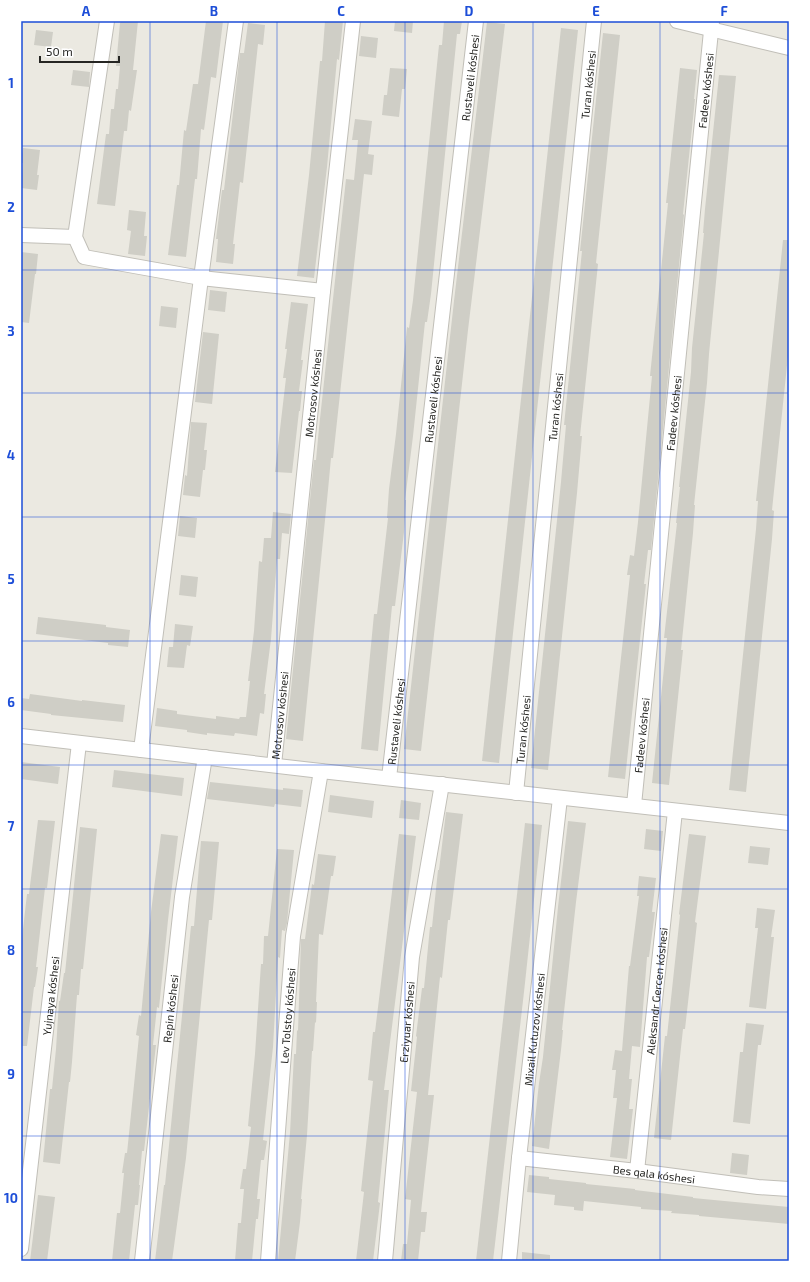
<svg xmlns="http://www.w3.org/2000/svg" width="810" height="1282" viewBox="0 0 810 1282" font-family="'Exo 2',sans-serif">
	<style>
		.building { fill: #cfcec6 }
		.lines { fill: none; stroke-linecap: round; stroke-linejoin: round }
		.minor-casing { stroke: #c1bfb8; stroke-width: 16 }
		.minor { stroke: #fff; stroke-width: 14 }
		.grid { fill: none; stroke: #1d4ed8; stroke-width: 1; stroke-opacity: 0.55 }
		.labels { text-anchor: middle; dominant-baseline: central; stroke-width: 3.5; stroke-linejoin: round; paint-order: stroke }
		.street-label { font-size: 11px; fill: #262623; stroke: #fff }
		.neatline { fill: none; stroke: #1d4ed8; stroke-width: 1.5 }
		.grid-label { font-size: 13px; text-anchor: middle; font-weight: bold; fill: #1d4ed8 }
	</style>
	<rect width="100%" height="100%" fill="#ebe9e1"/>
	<!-- building -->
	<g class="building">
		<path d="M122,21h16l-5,49h4l-6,41 -2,-1 -2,21h-3l-9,75 -18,-2 9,-70h3l2,-25h3l2,-20h2l2,-23h-4l4,-43z"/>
		<path d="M206,21h17l-7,57 -5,-1 -7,53 -3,-1 -4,50h-2l-9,78 -18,-2 9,-70h2l5,-55 2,1 7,-47h5z"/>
		<path d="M325,21h18l-4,39 -2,-1 -10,108 -13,111 -17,-2 12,-101 11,-114h2z"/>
		<path d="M395,21h18l-1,12 -18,-2z"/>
		<path d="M444,21h18l-2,13h-3l-26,260 -4,28h-2l-12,114 -8,64h1l-2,32 -9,74h-3l-14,145 -17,-2 13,-135h3l11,-96h-1l2,-29 7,-55 11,-107 2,1 4,-28 26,-255h3z"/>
		<path d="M487,22l18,2 -37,306 -47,421 -17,-2 50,-448z"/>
		<path d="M248,23l17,2 -2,20 -5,-1 -15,139 -3,-1 -7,62h2l-2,20 -17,-2 2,-23h-2l6,-49h2l16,-137h4z"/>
		<path d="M561,28l17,2 -79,733 -17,-2z"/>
		<path d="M36,30l17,2 -2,15 -17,-2z"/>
		<path d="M603,33l17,2 -24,228 2,1 -18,172h2l-5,57 -29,277 -17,-2 30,-286 5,-57h-2l18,-174h-2z"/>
		<path d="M361,36l17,2 -2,20 -17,-2z"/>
		<path d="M390,68l17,1 -2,20h-3l-3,28 -17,-2 2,-20h3z"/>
		<path d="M680,68l17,2 -3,29h1l-12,115 1,1 -33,335h-3l-4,34h2l-21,195 -17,-2 22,-202h-3l3,-20 4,1 4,-34 14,-146h-2l18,-173h-2z"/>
		<path d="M73,70l17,2 -1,15 -18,-2z"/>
		<path d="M719,75l17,1 -27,278 -2,29 -13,122h1l-2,28 -12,117h2l-3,28 -11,107 -17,-2 12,-115 3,-30h-3l13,-115h-1l4,-36h-1l12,-115 1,-24 12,-115h-1l2,-24z"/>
		<path d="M355,119l17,2 -4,33 6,1 -2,20 -8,-1 -31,284h-2l-3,32 -25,251 -17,-2 28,-279h2l3,-32 27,-249 8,1 4,-40h-6z"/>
		<path d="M23,148l17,2 -3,25h2l-2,15 -16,-2 2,-25h-2v-2z"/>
		<path d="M129,210l17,2 -2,24h3l-2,20 -17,-2 3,-23 -4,-1z"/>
		<path d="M783,240h6v106l-17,164 2,1 -2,28 -26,253 -17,-2 27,-261 2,-28h-2z"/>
		<path d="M21,252l17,2 -2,20h-1l-6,49 -8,-1z"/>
		<path d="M210,290l17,2 -2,20 -17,-2z"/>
		<path d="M291,302l17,2 -7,56h2l-4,31h3l-2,20h-1l-7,62 -17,-1 11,-94h-3l4,-29h-2z"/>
		<path d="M161,306l17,2 -2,20 -17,-2z"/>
		<path d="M203,332l16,2 -7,70 -17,-2z"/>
		<path d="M191,422l16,1 -3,27h3l-2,20h-2l-3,27 -17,-2 2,-20 2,1z"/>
		<path d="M273,512l18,2 -2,20 -7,-1 -2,26h-3l-6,80 -7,55h2l-2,20 -4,-1 -3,23 -22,-3 -1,3 -27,-3v2l-20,-3v-2l-32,-4 2,-18 20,3v3l39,5v-3l23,3 1,-2h6l4,-36h-2l6,-50 5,-70 3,1 2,-24h7z"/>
		<path d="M180,516l17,2 -2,20 -17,-2z"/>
		<path d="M181,575l17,2 -2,20 -17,-2z"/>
		<path d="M38,617l68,8v2l24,3 -2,17 -20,-2v-2l-72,-9z"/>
		<path d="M175,624l18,2 -3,20 -3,-1 -3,23 -17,-1 2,-20h4z"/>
		<path d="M30,694l52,7v-1l43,5 -2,17 -72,-7v-1l-30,-4v-12l8,1z"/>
		<path d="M21,762l39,5 -2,17 -37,-5z"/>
		<path d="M114,770l70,8 -2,18 -70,-9z"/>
		<path d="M210,782l73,8v-2l20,2 -2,17 -26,-3 -1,3 -67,-8z"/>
		<path d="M330,795l44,6 -2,17 -44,-6z"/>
		<path d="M401,800l20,3 -2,17 -20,-2z"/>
		<path d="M446,812l17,2 -13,106h-2l-6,58 -2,-1 -12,118h6l-13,117h6l-2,20h-4l-3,29h-17l2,-17h4l4,-44 -6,-1 12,-107 -6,-1 6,-54 -1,-1 6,-48h2l6,-61h2l6,-57h1z"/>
		<path d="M38,820l17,1 -8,67h-2l-9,79h2l-3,20h-1l-7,59h-6v-99l6,-53h2z"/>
		<path d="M568,821l18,2 -10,79 -14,128h1l-2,20 -12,99 -17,-3 7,-63 4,-26 15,-150z"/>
		<path d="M525,823l17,2 -18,167 -31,269h-17z"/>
		<path d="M80,827l17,2 -14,140h-2l-2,26h-2l-5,67 -2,20h-1l-9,82 -17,-2 7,-73h2l4,-40 3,-48h1l4,-28h1z"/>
		<path d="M646,829l17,2 -2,20 -17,-2z"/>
		<path d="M161,834l17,2 -10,84 -9,88 -2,-1 -4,38h3l-12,106h-2l-3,34h1l-2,20h-3l-6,56h-17l5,-48h3l4,-40h-2l3,-20h2l12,-117 -3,-1 3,-20 2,1 10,-104z"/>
		<path d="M399,834l17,2 -32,254h5l-11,112 2,1 -7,58h-17l8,-69 -3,-1 12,-110 -5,-1 5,-48h2z"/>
		<path d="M689,834l17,2 -11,86 2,1 -12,106h-2l-12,111 -17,-2 11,-102h2l13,-121 -1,-1z"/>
		<path d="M201,841l18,1 -7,78h-3l-23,238 -14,103h-17l9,-76h1l26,-259h3z"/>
		<path d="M750,846l20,2 -2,17 -20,-2z"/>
		<path d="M277,849l17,1 -7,73 -2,8 -3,-1 -2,28 -2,-1 -5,90 -10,93 4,1 -3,19h-3l-4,39h3l-2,20h-2l-4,42h-17l3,-38h3l3,-34h-4l3,-20h3l5,-42 -3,-1 7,-72 6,-90h2l1,-28h4z"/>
		<path d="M318,854l18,2 -3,20h-2l-8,59 -4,-1 -3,68h1l-1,21 -1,-1 -2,29h-1l-5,84 -6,64h1l-2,23 -5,39h-17l12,-128 4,-79h2l1,-24 1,1 3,-92h4l7,-55 2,1z"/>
		<path d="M639,876l17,2 -4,34h3l-6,45h-2l-7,90 -8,-1 -3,33h3l-3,30h4l-6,50 -17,-2 7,-59h-4l3,-28h-4l3,-20 7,1 7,-85h1l9,-70h-2z"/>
		<path d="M757,908l18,2 -4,27h3l-8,72 -17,-2 9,-79h-3z"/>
		<path d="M746,1023l18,2 -3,20h-3l-8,79 -17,-2 7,-70h3z"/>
		<path d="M732,1153l17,2 -2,20 -17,-2z"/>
		<path d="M529,1175l20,2v2l37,4v1l49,5v1l58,7v1l96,9v17l-90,-8v-1l-28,-2 1,-2 -31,-2v-2l-57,-6 -1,10 -9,-1v-3l-20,-2 1,-10 -28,-3z"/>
		<path d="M38,1195l17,2 -8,64h-17z"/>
		<path d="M522,1252l28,3v6h-28z"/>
	</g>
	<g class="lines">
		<!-- minor casing -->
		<g class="minor-casing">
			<g id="minor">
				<path d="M107,21l-32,216 9,20 117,21 122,13"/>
				<path d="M677,21l112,27"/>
				<path d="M21,235l54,2"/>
				<path d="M21,736l300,35 468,52"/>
				<path d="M141,750l60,-472 35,-257"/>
				<path id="s1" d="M274,765l49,-474 30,-270"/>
				<path id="s2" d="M389,778l87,-757"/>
				<path id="s3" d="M516,793l78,-772"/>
				<path id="s4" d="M634,805l78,-784"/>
				<path id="s5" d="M519,1158l118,13 121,16 31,2"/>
				<path id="s6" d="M637,1171l38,-360"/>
				<path id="s7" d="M21,1249l58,-506"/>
				<path id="s8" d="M142,1261l40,-364 23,-140"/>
				<path id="s9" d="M268,1261l25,-325 28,-165"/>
				<path id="s10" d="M385,1261l27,-304 30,-173"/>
				<path id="s11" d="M509,1261l10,-103 41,-360"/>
			</g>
		</g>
		<!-- minor -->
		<use href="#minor" class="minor"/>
	</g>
	<!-- grid -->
	<path class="grid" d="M150,21v1240M277,21v1240M405,21v1240M533,21v1240M660,21v1240M21,146h768M21,270h768M21,393h768M21,517h768M21,641h768M21,765h768M21,889h768M21,1012h768M21,1136h768"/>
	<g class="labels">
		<!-- street labels -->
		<g class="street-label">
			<text stroke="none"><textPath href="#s2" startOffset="705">Rustaveli kóshesi</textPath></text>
			<text stroke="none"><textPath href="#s3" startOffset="712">Turan kóshesi</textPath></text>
			<text stroke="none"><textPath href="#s4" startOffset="718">Fadeev kóshesi</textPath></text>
			<text stroke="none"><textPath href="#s1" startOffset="374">Motrosov kóshesi</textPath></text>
			<text stroke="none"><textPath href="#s2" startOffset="381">Rustaveli kóshesi</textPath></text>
			<text stroke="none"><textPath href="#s3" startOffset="388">Turan kóshesi</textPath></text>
			<text stroke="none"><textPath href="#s4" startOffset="394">Fadeev kóshesi</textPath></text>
			<text stroke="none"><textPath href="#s1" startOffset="50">Motrosov kóshesi</textPath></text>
			<text stroke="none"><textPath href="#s2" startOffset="57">Rustaveli kóshesi</textPath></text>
			<text stroke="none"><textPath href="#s3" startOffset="64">Turan kóshesi</textPath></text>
			<text stroke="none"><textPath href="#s4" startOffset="70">Fadeev kóshesi</textPath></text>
			<text stroke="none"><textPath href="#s6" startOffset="181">Aleksandr Gercen kóshesi</textPath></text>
			<text stroke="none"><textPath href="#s7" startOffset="255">Yujnaya kóshesi</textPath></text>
			<text stroke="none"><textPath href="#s8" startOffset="254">Repin kóshesi</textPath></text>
			<text stroke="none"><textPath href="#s9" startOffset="246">Lev Tolstoy kóshesi</textPath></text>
			<text stroke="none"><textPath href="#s10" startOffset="240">Erziyuar kóshesi</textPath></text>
			<text stroke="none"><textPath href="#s11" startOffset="233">Mixail Kutuzov kóshesi</textPath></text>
			<text stroke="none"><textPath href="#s5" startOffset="136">Bes qala kóshesi</textPath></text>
		</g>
	</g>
	<!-- border -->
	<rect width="810" height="1282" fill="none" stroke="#ffffff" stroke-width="44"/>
	<!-- scale -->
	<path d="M40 56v6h79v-6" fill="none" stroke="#262623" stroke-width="2"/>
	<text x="46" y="56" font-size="12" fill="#262623" stroke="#ffffff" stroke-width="3" paint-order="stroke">50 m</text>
	<rect x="22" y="22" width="766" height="1238" class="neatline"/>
	<g class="grid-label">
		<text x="86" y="16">A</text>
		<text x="214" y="16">B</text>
		<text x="341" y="16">C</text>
		<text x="469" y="16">D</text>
		<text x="596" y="16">E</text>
		<text x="724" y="16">F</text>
		<text x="11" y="88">1</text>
		<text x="11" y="212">2</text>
		<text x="11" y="336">3</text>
		<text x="11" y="460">4</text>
		<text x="11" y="584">5</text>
		<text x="11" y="707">6</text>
		<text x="11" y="831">7</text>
		<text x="11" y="955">8</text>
		<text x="11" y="1079">9</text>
		<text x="11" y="1203">10</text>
	</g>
</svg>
